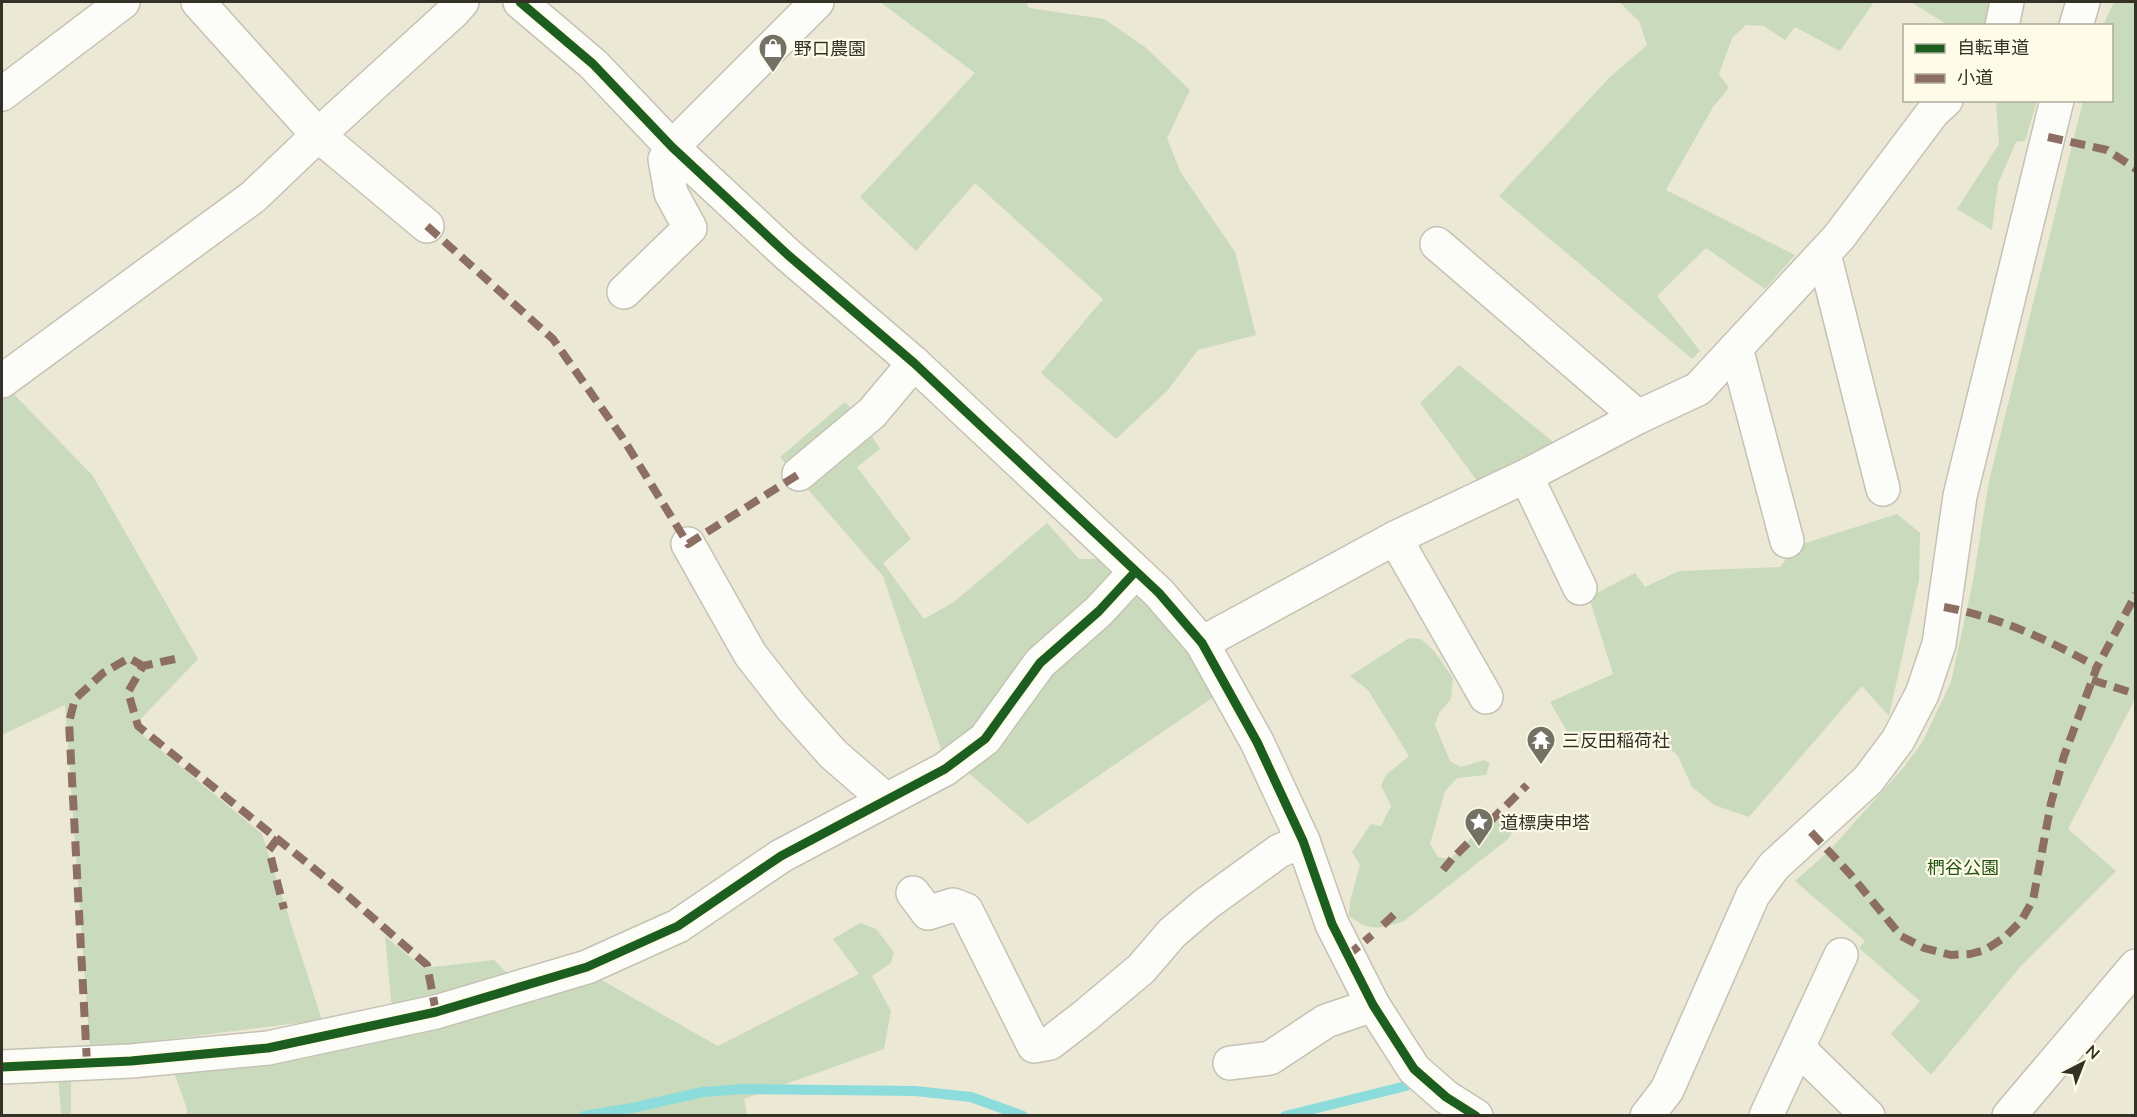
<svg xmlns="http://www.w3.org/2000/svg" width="2137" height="1117" viewBox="0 0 2137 1117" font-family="Mulish,'Noto Sans JP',sans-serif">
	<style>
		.green { fill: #cadabc }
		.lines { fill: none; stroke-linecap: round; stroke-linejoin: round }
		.stream { stroke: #8ddcdc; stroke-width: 10 }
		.minor-casing { stroke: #c5c2b4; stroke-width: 36 }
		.minor { stroke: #fcfcf9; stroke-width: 33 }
		.quiet { stroke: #8d6e63; stroke-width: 8; stroke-dasharray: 15 8; stroke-linecap: butt }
		.cycleway-casing { stroke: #fefbe8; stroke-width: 13 }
		.cycleway { stroke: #1b5e20; stroke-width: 9 }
		.labels { text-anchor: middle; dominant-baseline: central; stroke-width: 4.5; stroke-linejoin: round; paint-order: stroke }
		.poi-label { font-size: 18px; fill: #343226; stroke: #fefbe8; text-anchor: start }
		.park-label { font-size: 18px; fill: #245414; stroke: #fefbe8 }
	</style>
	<rect width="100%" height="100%" fill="#ece8d6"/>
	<!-- green -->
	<g class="green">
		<path d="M880,2h146l3,6 75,11 41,28 45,43 -23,48 14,35 54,79 21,83 -58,15 -31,41 -51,48 -75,-66 62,-74 -128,-116 -59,68 -56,-54 115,-124z"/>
		<path d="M1619,2h255l-34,49 -45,-24 -10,13 -21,-14 -18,-1 -14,13 -13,36 10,14 -16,19 -47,83 129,65 -30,34 -59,-41 -49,48 43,55 -8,8 -193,-163 111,-119 37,-32 -8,-24z"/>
		<path d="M1911,2h80l-4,23h-39z"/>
		<path d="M2114,2h22l-1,697 -67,130 48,42 -95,95 -90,109 -40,-41 29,-33 -61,-53 6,-7 -70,-60 34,-30 75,-84 19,-26 28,-59 22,-101 16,-100 94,-380 29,-1v-74l-9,-1z"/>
		<path d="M1996,101h41l-12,40 -9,1 -18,42 -6,46 -35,-21 42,-65z"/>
		<path d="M1459,365l104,85 -83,35 -60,-82z"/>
		<path d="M7,387l86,89 105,183 -65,68 129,107 60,186 -232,29 -25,-344 -63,30v-345z"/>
		<path d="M845,402l17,18 18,29 -23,18 54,72 -28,24 41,56 30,-17 93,-79 32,36h30l42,30 67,105 -190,130 -87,-75 -58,-173 -103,-119z"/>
		<path d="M1897,514l23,19 -1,47 -30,136 -27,-30 -113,131 -35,-12 -22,-18 -14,-31 -26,-24h-41l-36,13 -25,-43 63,-28 -24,-77 46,-24 10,14 34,-16 101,-4 16,-21z"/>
		<path d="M1409,638l12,1 13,12 19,27 -2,21 -12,14 -4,12 15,36 11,6 23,-7 6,3 -4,12 -29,3 -12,13 -15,53 8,13 12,2 30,-30 20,-11 8,2 6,9 -6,10 -104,82c-24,8 -34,11 -55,-5l1,-15 10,-36 -8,-13 19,-28 10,2 10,-20 -10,-20 5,-11 23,-19 -41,-66 -18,-14z"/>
		<path d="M860,923l16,6 18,23 -3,11 -19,13 19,35 -7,38 -140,50 3,16h-561l1,-6 -15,-42 426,-89 120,68 141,-72 -26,-35z"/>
		<path d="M385,936l38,32 71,-8 15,15 -117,34z"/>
		<path d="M58,1073l13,1v41h-10z"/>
	</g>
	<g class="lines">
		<!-- stream -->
		<g class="stream">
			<path d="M584,1116l48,-8 71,-16 41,-3 171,2 56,6 52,19"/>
			<path d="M1285,1116l121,-30"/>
		</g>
		<!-- minor casing -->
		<g class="minor-casing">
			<g id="minor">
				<path d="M198,2l120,133 109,91"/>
				<path d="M520,2l73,62 79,83 116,108 126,108 245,230 43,50 55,99 46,99 29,83 41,81 41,64 32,28 30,19"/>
				<path d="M2002,26l5,-24"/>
				<path d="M2076,26l7,-24"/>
				<path d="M2,94l121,-92"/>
				<path d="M1437,244l201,173"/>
				<path d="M1824,254l59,235"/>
				<path d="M624,292l66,-64 -19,-35 -6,-34 7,-12 145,-145"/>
				<path d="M1736,348l51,193"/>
				<path d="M2,381l251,-184 65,-62 135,-123 9,-10"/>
				<path d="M799,474l73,-61 42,-50"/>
				<path d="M1526,476l54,112"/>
				<path d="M1395,538l91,159"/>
				<path d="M688,544l62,110 42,54 41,46 53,46"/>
				<path d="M1202,643l193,-105 131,-62 112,-59 60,-28 141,-152 94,-125 13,-12"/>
				<path d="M913,893l15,20 25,-8 13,5 68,136 16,-3 35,-27 56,-47 31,-36 34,-29 73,-53 24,-10"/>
				<path d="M1798,1048l70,68"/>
				<path d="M1230,1063l40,-5 56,-37 47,-16"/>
				<path d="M2,1067l129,-6 137,-13 168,-36 151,-45 91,-41 103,-70 164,-87 40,-30 55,-76 59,-52 36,-39"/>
				<path d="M1647,1116l20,-26 86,-195 21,-29 94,-86 30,-40 24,-46 17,-50 21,-148 97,-396"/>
				<path d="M1766,1116l75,-161"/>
				<path d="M2009,1116l127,-150"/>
			</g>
		</g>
		<!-- minor -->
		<use href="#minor" class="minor"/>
		<!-- quiet -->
		<g class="quiet">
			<path d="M2048,137l59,13 29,19"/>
			<path d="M427,226l126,113 69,98 66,107 111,-70"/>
			<path d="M1944,607c55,10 105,33 153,60"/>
			<path d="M175,659l-32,7 -15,26 10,34 211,171 78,68 9,47"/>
			<path d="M2092,680l44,14"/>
			<path d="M1811,832l39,42 51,62 23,12 27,7 19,-1 15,-4 20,-13 16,-16 12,-21 18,-97 13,-47 33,-89 39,-73"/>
			<path d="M278,838l-9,12 15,59"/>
			<path d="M1457,854l70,-69"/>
			<path d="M1443,870l9,-11"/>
			<path d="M1383,925l16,-15"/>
			<path d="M1347,956l25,-21"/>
			<path d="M87,1063l-18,-341 6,-23 28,-26 26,-15 14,8"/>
		</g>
		<!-- cycleway casing -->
		<g class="cycleway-casing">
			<g id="cycleway">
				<path d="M520,2l73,62 79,83 116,108 126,108 245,230 43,50 55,99 46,99 29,83 41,81 41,64 32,28 30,19"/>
				<path d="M2,1067l129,-6 137,-13 168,-36 151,-45 91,-41 103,-70 164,-87 40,-30 55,-76 59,-52 36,-39"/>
			</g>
		</g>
		<!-- cycleway -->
		<use href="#cycleway" class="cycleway"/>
	</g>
	<!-- icons -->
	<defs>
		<g id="shop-pin" transform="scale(1.5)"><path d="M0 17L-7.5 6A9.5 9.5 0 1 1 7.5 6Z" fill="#747264" stroke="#fefbe8"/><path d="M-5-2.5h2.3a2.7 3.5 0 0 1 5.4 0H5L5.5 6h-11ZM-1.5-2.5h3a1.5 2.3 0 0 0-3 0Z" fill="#fff"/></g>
		<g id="temple-pin" transform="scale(1.5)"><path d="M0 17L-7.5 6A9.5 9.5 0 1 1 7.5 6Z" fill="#747264" stroke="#fefbe8"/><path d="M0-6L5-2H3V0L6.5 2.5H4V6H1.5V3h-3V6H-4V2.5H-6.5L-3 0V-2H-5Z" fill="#fff"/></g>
		<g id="sight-pin" transform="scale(1.5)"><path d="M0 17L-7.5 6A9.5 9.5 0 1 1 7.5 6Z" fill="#747264" stroke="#fefbe8"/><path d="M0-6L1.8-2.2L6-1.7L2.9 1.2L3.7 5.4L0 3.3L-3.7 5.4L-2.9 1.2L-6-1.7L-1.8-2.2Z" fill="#fff"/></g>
	</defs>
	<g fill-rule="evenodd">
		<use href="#shop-pin" x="773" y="48"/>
		<use href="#temple-pin" x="1541" y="740"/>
		<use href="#sight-pin" x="1479" y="822"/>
	</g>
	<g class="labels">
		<!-- poi labels -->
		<g class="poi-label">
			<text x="794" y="48">野口農園</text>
			<text x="1562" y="740">三反田稲荷社</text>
			<text x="1500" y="822">道標庚申塔</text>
		</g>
		<!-- park labels -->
		<g class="park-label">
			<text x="1963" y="867">椚谷公園</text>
		</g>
	</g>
	<!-- border -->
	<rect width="2137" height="1117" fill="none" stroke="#343226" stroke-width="6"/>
	<!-- legend -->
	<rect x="1903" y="24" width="210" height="78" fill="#fefbe8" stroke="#adab9a" stroke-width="1.5"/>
	<rect x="1915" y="44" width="30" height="9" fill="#1b5e20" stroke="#adab9a" stroke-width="1.5"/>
	<text x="1957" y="54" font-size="18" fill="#343226">自転車道</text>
	<rect x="1915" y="74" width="30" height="9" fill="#8d6e63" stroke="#adab9a" stroke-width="1.5"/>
	<text x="1957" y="84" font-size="18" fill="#343226">小道</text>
	<!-- north arrow -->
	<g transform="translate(2083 1063) rotate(42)" stroke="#fefbe8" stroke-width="4.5" paint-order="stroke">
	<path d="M0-4.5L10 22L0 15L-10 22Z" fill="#343226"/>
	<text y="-9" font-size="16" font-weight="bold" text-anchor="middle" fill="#343226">N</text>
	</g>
</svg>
